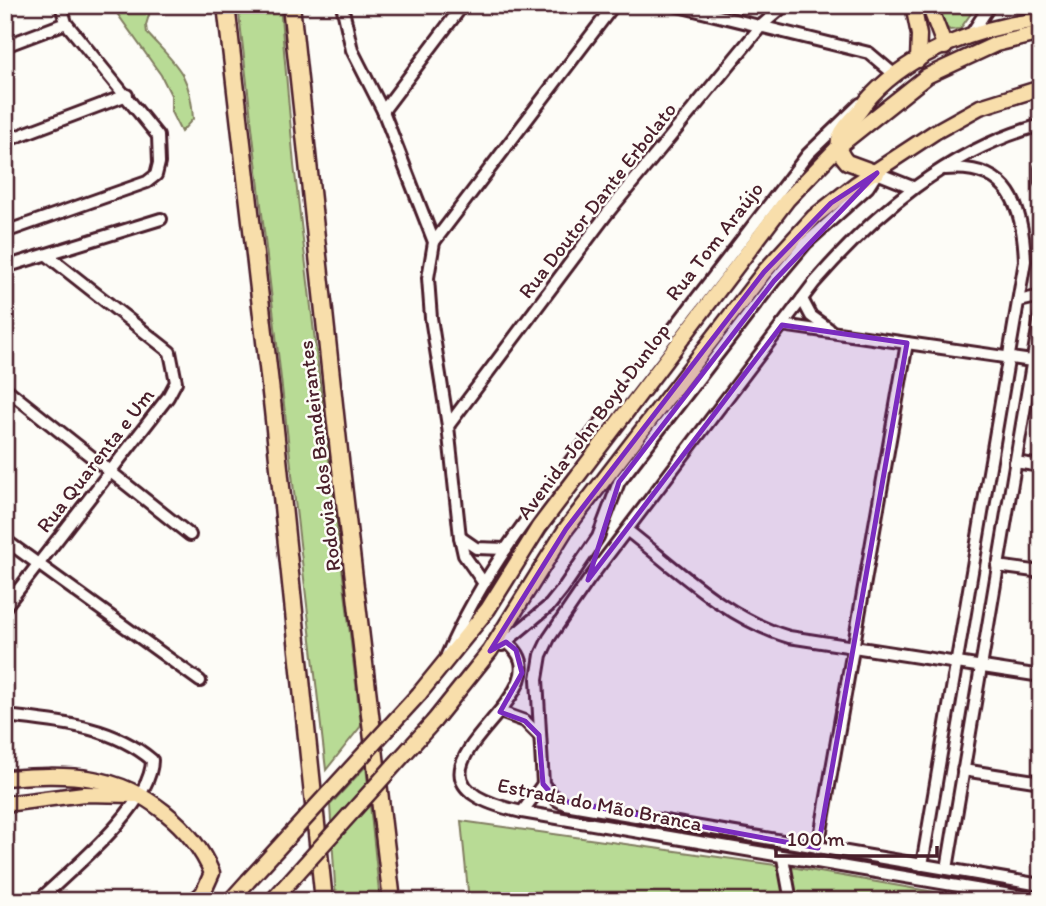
<svg xmlns="http://www.w3.org/2000/svg" width="1046" height="906" viewBox="0 0 1046 906" font-family="Itim,sans-serif">
	<style>
		.green { fill: #b8db95; stroke: #817d60; stroke-width: 2 }
		.lines { fill: none; stroke-linecap: round; stroke-linejoin: round }
		.minor-casing { stroke: #4a1f2b; stroke-width: 16 }
		.major-casing { stroke: #4a1f2b; stroke-width: 19 }
		.highway-casing { stroke: #4a1f2b; stroke-width: 21 }
		.minor { stroke: #fdfcf7; stroke-width: 10 }
		.major { stroke: #f8deab; stroke-width: 14 }
		.highway { stroke: #f8deab; stroke-width: 16 }
		.major-bridge-casing { stroke: #4a1f2b; stroke-width: 19; stroke-linecap: butt }
		.major-bridge { stroke: #f8deab; stroke-width: 14 }
		.marked { fill: #7b2cbf; fill-opacity: 0.2; stroke: #7b2cbf; stroke-width: 5; stroke-linejoin: round }
		.labels { text-anchor: middle; dominant-baseline: central; stroke-width: 5; stroke-linejoin: round; paint-order: stroke }
		.street-label { font-size: 21px; fill: #4a1f2b; stroke: #fdfcf7 }
	</style>
	<rect width="100%" height="100%" fill="#fdfcf7"/>
	<filter id="ink" filterUnits="userSpaceOnUse"><feTurbulence type="fractalNoise" baseFrequency=".0143" numOctaves="2"/><feDisplacementMap in="SourceGraphic" scale="14" xChannelSelector="R" yChannelSelector="G"/><feConvolveMatrix kernelMatrix="1 2 1 2 8 2 1 2 1" color-interpolation-filters="sRGB"/></filter>
	<g filter="url(#ink)">
		<!-- green -->
		<g class="green">
			<path d="M107,5h45l-6,20 1,8c28,31 44,40 46,86l-12,13 -10,-20v-17l-10,-20 -45,-63z"/>
			<path d="M238,5h42l14,160 67,561 -35,44z"/>
			<path d="M944,5h33l-17,24 -10,1 -8,-6 -4,-16z"/>
			<path d="M366,766l14,135h-44l-6,-96z"/>
			<path d="M461,821l336,47 188,33h-516z"/>
		</g>
		<g class="lines">
			<!-- minor casing -->
			<g class="minor-casing">
				<g id="minor">
					<path d="M342,5l10,45 31,61 51,131 -6,36 3,40 17,108 12,111 4,18 19,27"/>
					<path d="M674,5l195,48 26,22"/>
					<path d="M970,36l20,-31"/>
					<path d="M5,46l61,-23"/>
					<path d="M383,111l80,-106"/>
					<path d="M1041,125c-93,25 -165,87 -227,158l-226,298 -39,57 -8,17 -4,24 6,105 14,16 8,4 476,81"/>
					<path d="M5,141l122,-46"/>
					<path d="M1041,168v15"/>
					<path d="M5,232l142,-50 9,-7 3,-12 -1,-27 -92,-113 -5,-18"/>
					<path d="M434,242l180,-237"/>
					<path d="M5,267l156,-48"/>
					<path d="M802,299l9,17 18,13"/>
					<path d="M1019,301l22,-5"/>
					<path d="M782,325l250,36"/>
					<path d="M5,388l185,147"/>
					<path d="M448,426l158,-211 156,-190 23,-20"/>
					<path d="M1015,462l26,4"/>
					<path d="M628,531c50,39 99,88 161,106l252,39"/>
					<path d="M460,537l16,11 30,1"/>
					<path d="M5,540l195,141"/>
					<path d="M997,566l44,6"/>
					<path d="M5,607l163,-210 8,-15 -6,-30 -123,-97"/>
					<path d="M506,642c74,53 -147,135 16,170l519,88"/>
					<path d="M502,645l48,-40 12,-15 36,-53 21,-55 155,-201 32,-38 62,-56 9,-14 35,14"/>
					<path d="M447,655c38,-89 100,-163 159,-239 67,-88 135,-175 202,-262l52,-50"/>
					<path d="M500,712l25,9 14,14"/>
					<path d="M5,716c52,6 106,9 147,44 0,45 -82,111 -114,141"/>
					<path d="M963,770l78,12"/>
					<path d="M522,812l21,-28"/>
					<path d="M818,848l89,-505"/>
					<path d="M783,858l8,43"/>
					<path d="M922,865l103,-604c-2,-54 -15,-98 -80,-92"/>
					<path d="M947,869l94,-558"/>
				</g>
			</g>
			<!-- major casing -->
			<g class="major-casing">
				<g id="major">
					<path d="M913,5l6,30 -1,25"/>
					<path d="M929,5l16,42"/>
					<path d="M877,173l-30,-11c-18,-19 -4,-34 11,-49 5,-6 8,-12 13,-17 42,-45 110,-70 170,-76"/>
					<path d="M419,694l69,-85 51,-82 248,-327 52,-54 88,-70 69,-32 45,-11"/>
					<path d="M434,721l56,-70 76,-122 198,-257 50,-55 42,-33 79,-52 45,-25 61,-19"/>
					<path d="M5,778c29,-2 59,-4 88,1 50,8 100,48 119,94l-9,20 -9,8"/>
					<path d="M5,804l79,-10 51,1"/>
					<path d="M230,901l18,-20"/>
				</g>
			</g>
			<!-- highway casing -->
			<g class="highway-casing">
				<g id="highway">
					<path d="M226,5l47,405 51,491"/>
					<path d="M291,5l48,446 53,450"/>
				</g>
			</g>
			<!-- minor -->
			<use href="#minor" class="minor"/>
			<!-- major -->
			<use href="#major" class="major"/>
			<!-- highway -->
			<use href="#highway" class="highway"/>
			<!-- major-bridge casing -->
			<g class="major-bridge-casing">
				<g id="major-bridge">
					<path d="M248,881l171,-187"/>
					<path d="M272,901l162,-180"/>
				</g>
			</g>
			<!-- major-bridge -->
			<use href="#major-bridge" class="major-bridge"/>
		</g>
	</g>
	<!-- marked area -->
	<path class="marked" d="M877,173l-103,108 -155,201 -31,98 194,-255 125,18 -89,505 -261,-48 -14,-16 -4,-49 -14,-14 -25,-9 22,-39 -6,-23 -10,-8 -16,9 76,-122 198,-257 67,-69z"/>
	<g class="labels">
		<!-- street labels -->
		<g class="street-label">
			<text transform="translate(597 200) rotate(-52)">Rua Doutor Dante Erbolato</text>
			<text transform="translate(714 241) rotate(-52)">Rua Tom Araújo</text>
			<text transform="translate(593 421) rotate(-53)">Avenida John Boyd Dunlop</text>
			<text transform="translate(319 456) rotate(-97)">Rodovia dos Bandeirantes</text>
			<text transform="translate(95 460) rotate(-52)">Rua Quarenta e Um</text>
			<text transform="translate(600 804) rotate(11)">Estrada do Mão Branca</text>
		</g>
	</g>
	<!-- margin -->
	<rect width="1046" height="906" fill="none" stroke="#fdfcf7" stroke-width="28"/>
	<rect x="14" y="14" width="1018" height="878" fill="none" stroke="#4a1f2b" stroke-width="2.5" filter="url(#ink)"/>
	<!-- scale -->
	<path d="M776 846v10h161v-10" fill="none" stroke="#4a1f2b" stroke-width="3.5"/>
	<text x="787" y="846" font-size="21" fill="#4a1f2b" stroke="#fdfcf7" stroke-width="5" paint-order="stroke">100 m</text>
</svg>
